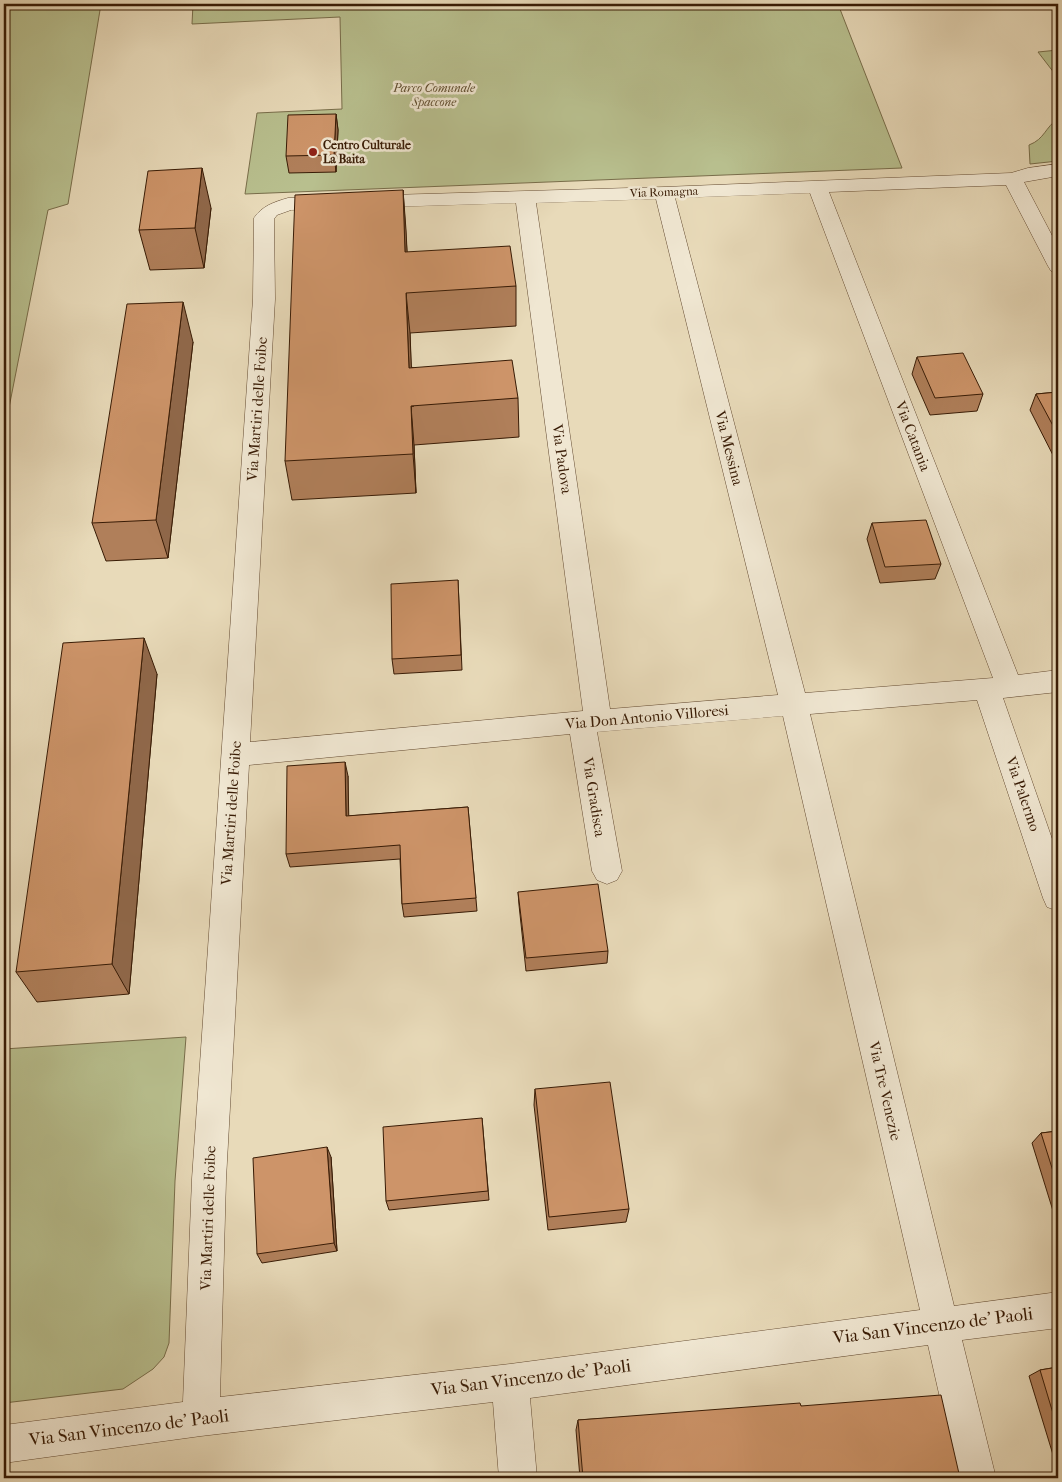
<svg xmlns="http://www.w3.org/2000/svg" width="1062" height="1482" viewBox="0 0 1062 1482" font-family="'IM FELL French Canon',serif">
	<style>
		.green { fill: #b8bf8e; stroke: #786d4a }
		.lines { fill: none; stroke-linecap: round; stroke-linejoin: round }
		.minor-casing { stroke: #644b32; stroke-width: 1 }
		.minor { fill: #f0e7d2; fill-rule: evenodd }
		.wall { fill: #b07f5a; stroke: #381b05 }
		.shaded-wall { fill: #90684a; stroke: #381b05 }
		.building { fill: #cd9469; stroke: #381b05 }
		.poi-dot { fill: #8f2418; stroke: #f0e7d2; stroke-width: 2 }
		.labels { text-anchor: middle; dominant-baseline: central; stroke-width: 5; stroke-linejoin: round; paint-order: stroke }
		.far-park-label { font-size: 12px; font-style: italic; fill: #5e4c2e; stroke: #f0e7d2 }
		.far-poi-label { font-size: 12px; font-weight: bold; fill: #381b05; stroke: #f0e7d2; text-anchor: start }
		.far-street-label { font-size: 12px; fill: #381b05; stroke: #f0e7d2 }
		.street-label { font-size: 15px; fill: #381b05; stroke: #f0e7d2 }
		.near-street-label { font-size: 18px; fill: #381b05; stroke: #f0e7d2 }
	</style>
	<rect width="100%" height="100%" fill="#e8dab9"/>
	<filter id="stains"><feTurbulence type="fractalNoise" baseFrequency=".004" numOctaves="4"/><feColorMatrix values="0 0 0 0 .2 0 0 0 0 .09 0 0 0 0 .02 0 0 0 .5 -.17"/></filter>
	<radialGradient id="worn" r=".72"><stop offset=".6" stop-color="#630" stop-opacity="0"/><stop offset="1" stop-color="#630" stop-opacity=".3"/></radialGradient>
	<!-- green -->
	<g class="green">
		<path d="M4,4h97l-33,200 -20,6 -44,223z"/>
		<path d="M193,4h645l64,164 -657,26 12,-81 85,-4 -2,-92 -148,7z"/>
		<path d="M1058,50v28l-20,-26z"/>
		<path d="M1058,119v42l-28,3 -1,-19c16,-6 16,-18 29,-26z"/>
		<path d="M186,1037l-11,144 -6,162 -5,14 -11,12 -30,20 -119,14v-354z"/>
	</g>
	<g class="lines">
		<!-- minor casing -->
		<g class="minor-casing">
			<path id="minor" d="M1058,164v12l-34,6 34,65v25l-7,-1 -3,-5 -42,-81 -177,7 189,483 40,-5v22l-55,6 55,158v55l-11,-4 -4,-9 -66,-198 -167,14 144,592 104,-14v36l-96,12 34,138h-38l-30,-133 -398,53 7,80h-38l-6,-76 -292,34 -197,27v-38l179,-23 9,-223 61,-880 1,-81c8,-12 20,-16 34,-20l376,-11 347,-14 17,-5zM810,193l183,485 -188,15 -130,-495zM656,199l122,496 -168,14 -74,-506zM516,203l67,508 -333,31 25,-443 -1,-80 3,-4 14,-5zM783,716l137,594 -410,54 -290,33 6,-218 23,-414 321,-31 22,137 5,9 10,4 10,-4 5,-9 -25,-139z"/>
		</g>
		<!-- minor -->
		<use href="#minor" class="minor"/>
	</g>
	<!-- wall -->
	<g class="wall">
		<path d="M336,114l2,16 -2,42 -47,1 -3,-17z"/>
		<path d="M403,190l4,62 109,34v40l-106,7 1,34 107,31 1,39 -105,8 2,48 -124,7 -7,-39z"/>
		<path d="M211,208l-7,60 -54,2 -11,-40z"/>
		<path d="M193,342l-25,216 -62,3 -14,-38z"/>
		<path d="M917,357l66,37 -6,17 -47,4 -18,-41z"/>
		<path d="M1058,392v73l-28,-55 6,-16z"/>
		<path d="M872,523l69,41 -6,15 -55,4 -13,-44z"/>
		<path d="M458,580l4,90 -68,4 -2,-15z"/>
		<path d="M157,674l-28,320 -92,8 -21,-30z"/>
		<path d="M348,776v40l120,-9 9,104 -73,6 -2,-13 -2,-45 -110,8 -4,-13z"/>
		<path d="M518,892l90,59 -1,12 -81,8 -7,-66z"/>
		<path d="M535,1089l94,120 -3,13 -78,8 -14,-125z"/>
		<path d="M482,1118l7,82 -100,10 -3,-9z"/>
		<path d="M1058,1131v96l-26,-84 9,-10z"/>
		<path d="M331,1157l6,94 -75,12 -5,-9z"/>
		<path d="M1058,1367v90l-4,1 -25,-82 11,-6z"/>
		<path d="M801,1406l159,72h-380l-4,-48 2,-10z"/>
	</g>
	<!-- shaded-wall -->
	<g class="shaded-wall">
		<path d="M336,114l2,16 -2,42 -2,-17z"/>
		<path d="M202,168l9,40 -7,60 -9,-40z"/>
		<path d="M403,190l3,40 3,62 -4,-40z"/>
		<path d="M406,293l4,40 3,74 -4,-39z"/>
		<path d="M183,302l10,40 -25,216 -12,-38z"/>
		<path d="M411,406l3,39 2,48 -3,-39z"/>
		<path d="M144,638l13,36 -28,320 -17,-30z"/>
		<path d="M345,762l3,14 1,54 -3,-14z"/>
		<path d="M327,1147l4,10 6,94 -3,-8z"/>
	</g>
	<!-- building -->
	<g class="building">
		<path d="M336,114l-2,41 -48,1 2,-41z"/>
		<path d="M202,168l-7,60 -56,2 9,-59z"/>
		<path d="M403,190l2,62 105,-6 6,40 -110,7 3,75 103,-8 6,38 -107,8 2,48 -128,7 10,-266z"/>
		<path d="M183,302l-27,218 -64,3 35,-219z"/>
		<path d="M963,353l20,41 -48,4 -18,-41z"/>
		<path d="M1058,392v43l-22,-41z"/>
		<path d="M926,520l15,44 -56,3 -13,-44z"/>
		<path d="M458,580l3,75 -69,4 -1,-75z"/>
		<path d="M144,638l-32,326 -96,8 47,-329z"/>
		<path d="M345,762l1,54 122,-9 8,91 -74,6 -2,-59 -114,9 1,-88z"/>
		<path d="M598,884l10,67 -82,7 -8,-66z"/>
		<path d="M610,1082l19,127 -80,8 -14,-128z"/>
		<path d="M482,1118l6,73 -102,10 -3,-74z"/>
		<path d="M1058,1131v56l-17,-54z"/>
		<path d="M327,1147l7,96 -77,11 -4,-96z"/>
		<path d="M1058,1367v63l-18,-60z"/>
		<path d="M941,1395l19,83h-377l-5,-58 222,-17 1,3z"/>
	</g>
	<!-- markers -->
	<circle class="poi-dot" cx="313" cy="152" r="5"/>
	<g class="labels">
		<!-- far-park labels -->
		<g class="far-park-label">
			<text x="434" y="88">Parco Comunale<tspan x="434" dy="14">Spaccone</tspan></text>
		</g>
		<!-- far-poi labels -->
		<g class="far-poi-label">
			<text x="323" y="145">Centro Culturale<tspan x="323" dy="14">La Baita</tspan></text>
		</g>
		<!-- far-street labels -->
		<g class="far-street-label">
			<text transform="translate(664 192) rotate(-2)">Via Romagna</text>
		</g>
		<!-- street labels -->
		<g class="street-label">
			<text transform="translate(257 409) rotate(-86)">Via Martiri delle Foibe</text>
			<text transform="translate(913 436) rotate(69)">Via Catania</text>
			<text transform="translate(729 448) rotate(76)">Via Messina</text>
			<text transform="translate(562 459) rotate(82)">Via Padova</text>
			<text transform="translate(647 717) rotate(-5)">Via Don Antonio Villoresi</text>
			<text transform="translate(1023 794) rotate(71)">Via Palermo</text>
			<text transform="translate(594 797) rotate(81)">Via Gradisca</text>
			<text transform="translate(231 813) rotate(-86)">Via Martiri delle Foibe</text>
			<text transform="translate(885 1091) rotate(77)">Via Tre Venezie</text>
			<text transform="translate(208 1218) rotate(-88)">Via Martiri delle Foibe</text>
		</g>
		<!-- near-street labels -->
		<g class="near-street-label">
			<text transform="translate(933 1326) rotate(-7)">Via San Vincenzo de' Paoli</text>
			<text transform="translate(531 1378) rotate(-7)">Via San Vincenzo de' Paoli</text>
			<text transform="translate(129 1428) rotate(-7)">Via San Vincenzo de' Paoli</text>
		</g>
	</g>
	<!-- margin -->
	<rect width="1062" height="1482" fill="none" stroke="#e8dab9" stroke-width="20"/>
	<rect x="5" y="5" width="1052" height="1472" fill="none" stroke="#381b05" stroke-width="2.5"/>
	<rect x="10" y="10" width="1042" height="1462" fill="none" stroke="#381b05"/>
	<rect width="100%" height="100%" filter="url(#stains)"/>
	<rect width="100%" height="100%" fill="url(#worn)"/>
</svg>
